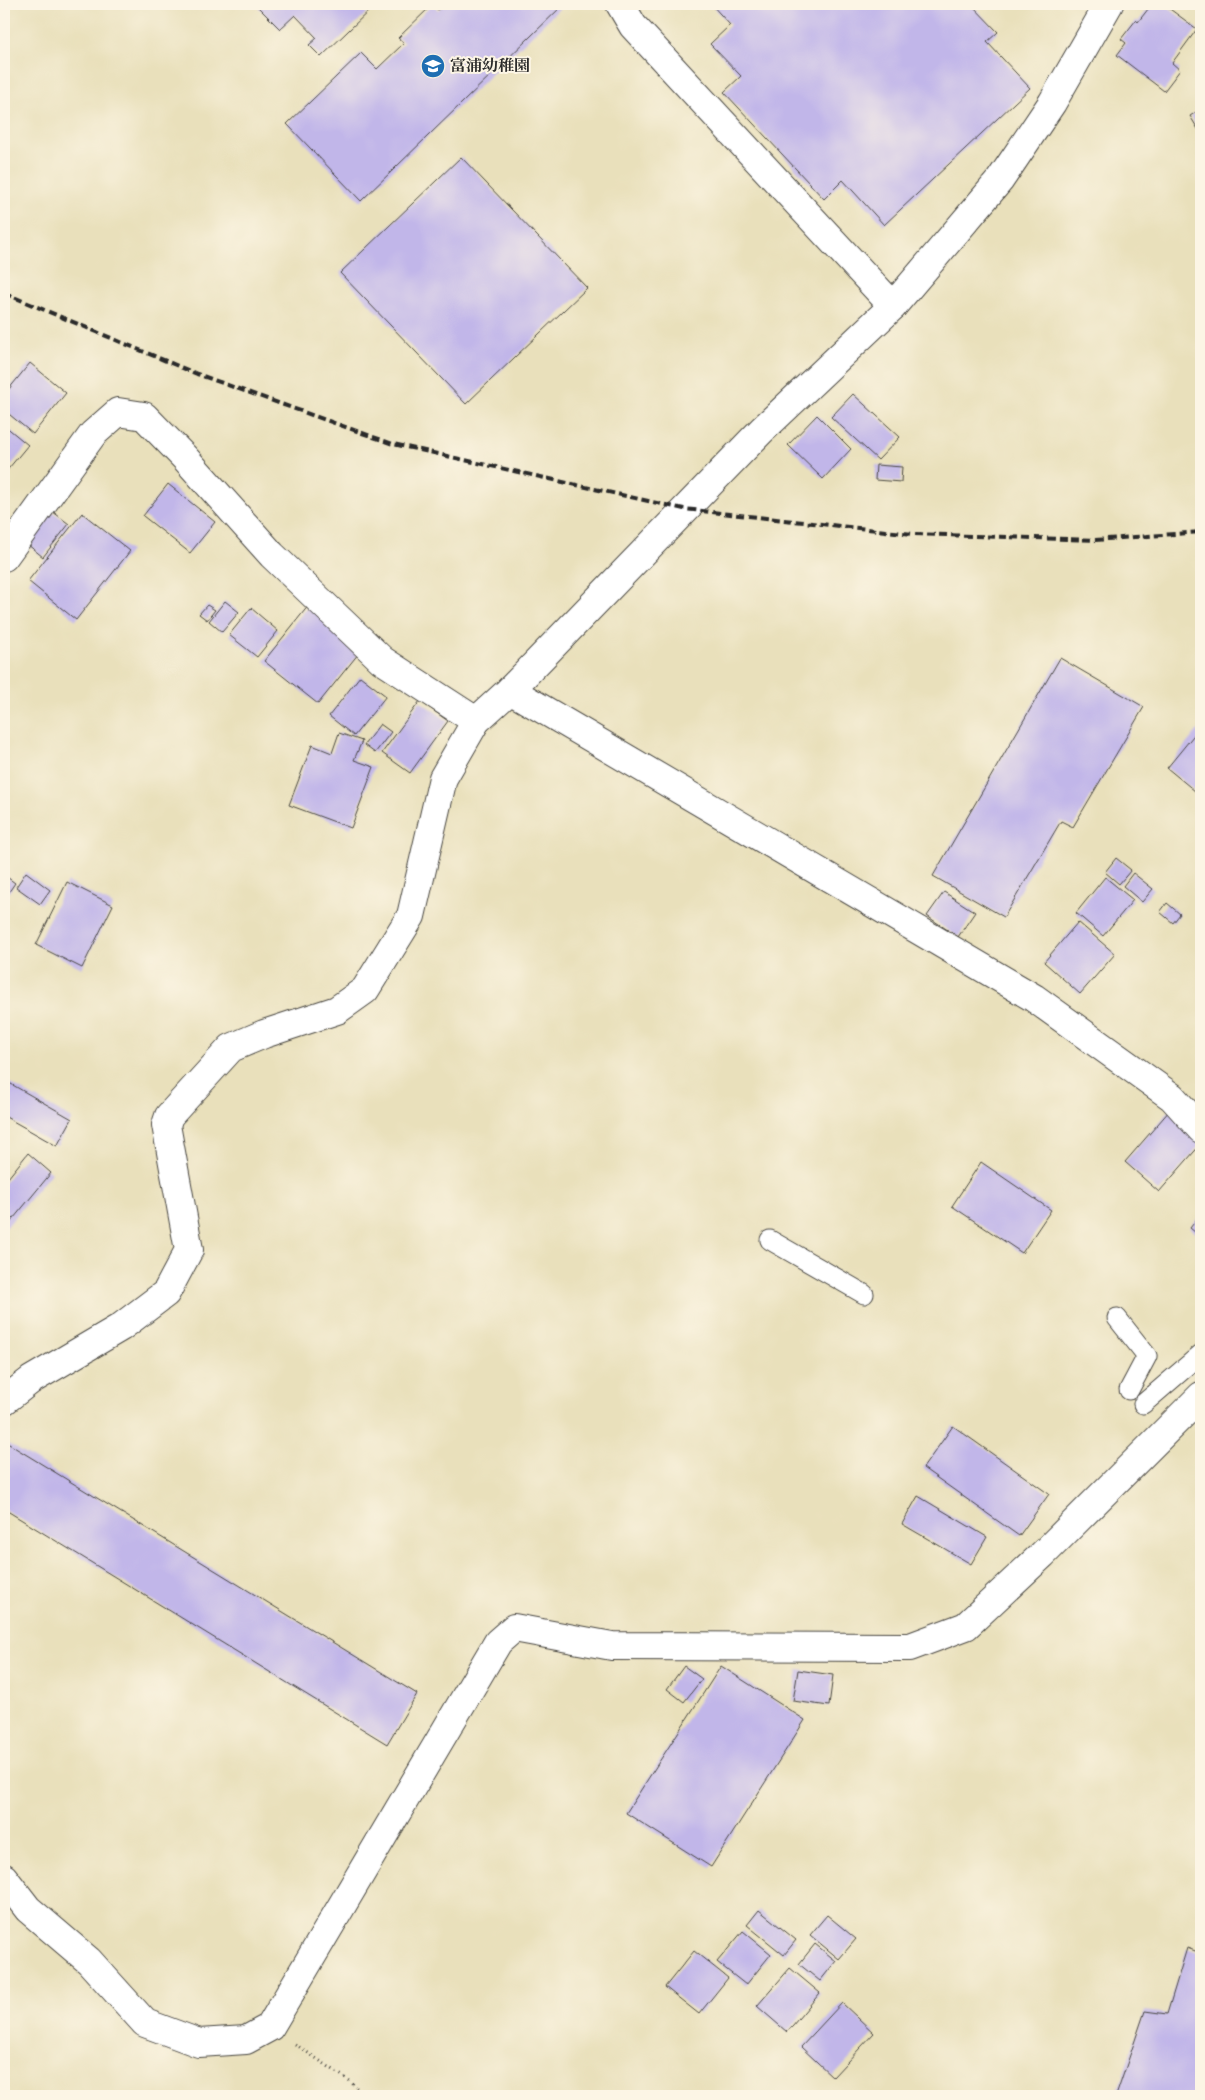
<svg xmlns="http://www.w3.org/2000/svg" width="1205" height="2100" viewBox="0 0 1205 2100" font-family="'Libre Bodoni','Noto Serif JP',serif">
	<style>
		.building { fill: #c1b6e9 }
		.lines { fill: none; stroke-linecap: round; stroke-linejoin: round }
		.service-casing { stroke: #484641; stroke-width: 21 }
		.minor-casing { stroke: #484641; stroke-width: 30 }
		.path { stroke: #484641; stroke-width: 3; stroke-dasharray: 1 4; stroke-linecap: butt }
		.service { stroke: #fff; stroke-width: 19 }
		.minor { stroke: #fff; stroke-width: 28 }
		.rail { stroke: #2b2b2b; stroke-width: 4; stroke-dasharray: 8 4; stroke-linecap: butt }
		.labels { text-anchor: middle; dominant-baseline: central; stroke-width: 4; stroke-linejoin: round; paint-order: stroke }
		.poi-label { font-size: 16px; font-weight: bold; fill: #2b2b2b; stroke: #fcf5e5; text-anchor: start }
	</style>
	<rect width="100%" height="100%" fill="#fcf5e5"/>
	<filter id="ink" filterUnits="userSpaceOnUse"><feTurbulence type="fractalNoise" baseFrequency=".02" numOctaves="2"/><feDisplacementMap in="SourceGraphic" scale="10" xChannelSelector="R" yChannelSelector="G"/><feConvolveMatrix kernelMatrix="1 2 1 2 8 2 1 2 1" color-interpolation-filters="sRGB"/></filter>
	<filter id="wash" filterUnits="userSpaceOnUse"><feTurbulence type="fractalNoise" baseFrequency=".0096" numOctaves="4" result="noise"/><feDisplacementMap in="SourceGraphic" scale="20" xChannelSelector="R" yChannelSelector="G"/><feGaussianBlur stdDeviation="1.12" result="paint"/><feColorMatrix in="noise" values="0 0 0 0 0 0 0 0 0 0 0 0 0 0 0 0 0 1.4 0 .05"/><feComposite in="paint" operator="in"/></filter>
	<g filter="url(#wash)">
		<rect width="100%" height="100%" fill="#e9e0bb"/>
		<g id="blocks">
			<!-- building -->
			<g class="building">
				<path d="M255,4h121l-55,53 -12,-12 8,-7 -22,-23 -15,14z"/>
				<path d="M433,4l5,6 7,-6h119l-203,197 -74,-77 74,-71 16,16 27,-26 -6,-5z"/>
				<path d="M711,4h260l27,28 -11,10 43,46 -146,137 -41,-45 -19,19 -100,-107 17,-16 -31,-32 20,-19z"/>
				<path d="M1152,4h11l34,25 -25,34 8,7 -16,21 -47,-36 9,-12 -5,-4 15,-19 2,2z"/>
				<path d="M1201,109v25l-11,-18z"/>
				<path d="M461,157l126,131 -121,116 -126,-131z"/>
				<path d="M30,363l36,30 -33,41 -29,-24v-15z"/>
				<path d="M853,394l47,43 -22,23 -47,-43z"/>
				<path d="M817,415l34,34 -28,30 -35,-34z"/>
				<path d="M4,425l24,20 -24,29z"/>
				<path d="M876,465l26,2 -1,15 -26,-2z"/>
				<path d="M168,484l47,38 -25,31 -47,-37z"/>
				<path d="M48,508l21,16 -26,33 -21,-17z"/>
				<path d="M82,513l48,38 -54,69 -48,-39z"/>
				<path d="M225,601l14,11 -17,20 -13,-11z"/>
				<path d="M207,605l8,5 -8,10 -8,-6z"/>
				<path d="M309,605l54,43 -45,56 -54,-43z"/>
				<path d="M251,608l27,23 -21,26 -28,-22z"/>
				<path d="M1060,658l84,49 -71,120 -12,-6 -57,96 -71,-41z"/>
				<path d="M360,676l26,20 -32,40 -25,-20z"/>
				<path d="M420,701l28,20 -38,52 -28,-20z"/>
				<path d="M380,724l11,8 -16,21 -11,-8z"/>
				<path d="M1198,730l3,3v63l-34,-28z"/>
				<path d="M339,733l23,8 -8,19 20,7 -23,61 -62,-23 23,-60 20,8z"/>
				<path d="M1116,858l15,12 -12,14 -14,-12z"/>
				<path d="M26,872l24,18 -10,14 -24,-17z"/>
				<path d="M1133,873l20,16 -11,13 -19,-16z"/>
				<path d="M4,875l11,8 -11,16z"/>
				<path d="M1105,877l28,23 -30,36 -27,-23z"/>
				<path d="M67,882l46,23 -31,63 -46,-23z"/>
				<path d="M944,892l31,20 -17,25 -31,-21z"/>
				<path d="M1167,903l13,11 -7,9 -13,-11z"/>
				<path d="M1078,922l37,32 -35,40 -36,-32z"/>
				<path d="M4,1080l68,39 -15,27 -53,-30z"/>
				<path d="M1170,1110l31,27v7l-42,48 -34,-30z"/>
				<path d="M28,1153l23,20 -47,57v-47z"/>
				<path d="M981,1162l70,48 -29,43 -70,-47z"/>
				<path d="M1201,1214v23l-11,-9z"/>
				<path d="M953,1426l96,68 -30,42 -96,-68z"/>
				<path d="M4,1441l413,253 -30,50 -383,-235z"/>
				<path d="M918,1496l69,41 -16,27 -69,-40z"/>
				<path d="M684,1666l18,13 -18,23 -17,-13z"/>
				<path d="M721,1666l84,54 -94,147 -85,-54z"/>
				<path d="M798,1670l35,5 -4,31 -36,-5z"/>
				<path d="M759,1910l37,30 -12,15 -37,-30z"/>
				<path d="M827,1915l29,24 -17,20 -29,-24z"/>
				<path d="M743,1931l28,23 -25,31 -29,-23z"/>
				<path d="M815,1944l21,17 -16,20 -21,-17z"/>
				<path d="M1187,1948l14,5v143h-85l29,-85 22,3z"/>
				<path d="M694,1951l34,27 -29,36 -34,-27z"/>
				<path d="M790,1968l30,25 -33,39 -30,-26z"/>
				<path d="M842,2003l32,30 -41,44 -32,-30z"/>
			</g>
		</g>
	</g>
	<g filter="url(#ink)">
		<use href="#blocks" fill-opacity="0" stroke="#484641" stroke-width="1"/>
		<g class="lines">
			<!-- service casing -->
			<g class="service-casing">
				<g id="service">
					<path d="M770,1240l94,54"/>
					<path d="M1117,1318l30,38 -18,34"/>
					<path d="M1143,1404l58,-50"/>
				</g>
			</g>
			<!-- minor casing -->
			<g class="minor-casing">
				<g id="minor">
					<path d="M620,4l13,22 260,280"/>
					<path d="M4,557l89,-123 25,-22 26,4 41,42 87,97 110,105 94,61"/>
					<path d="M510,690l524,308 138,99 29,32"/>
					<path d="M4,1401l27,-21 90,-53 45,-34 23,-43 -23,-125 3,-9 62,-68 33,-14 73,-24 28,-20 46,-74 32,-138 33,-57 34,-31 252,-260 131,-124 107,-126 52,-77 57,-99"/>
					<path d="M4,1878l24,31 61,52 56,62 54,20 47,-3 24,-13 228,-385 16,-14 98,18 298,1 56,-21 77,-72 158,-158"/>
				</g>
			</g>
			<!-- path -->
			<path class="path" d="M295,2044l55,37 14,15"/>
			<!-- service -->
			<use href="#service" class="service"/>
			<!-- minor -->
			<use href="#minor" class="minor"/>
			<!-- rail -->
			<path class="rail" d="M4,293l193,81 196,70 291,65 229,25 182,6 106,-8"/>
		</g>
	</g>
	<!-- icons -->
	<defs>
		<g id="school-disc" transform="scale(1.25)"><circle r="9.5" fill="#1f6fb2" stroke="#fcf5e5"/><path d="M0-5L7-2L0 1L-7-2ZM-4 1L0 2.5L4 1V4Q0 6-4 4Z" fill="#fff"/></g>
	</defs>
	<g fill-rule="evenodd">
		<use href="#school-disc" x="433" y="66"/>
	</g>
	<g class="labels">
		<!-- poi labels -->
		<g class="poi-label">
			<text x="450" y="66">富浦幼稚園</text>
		</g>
	</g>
	<!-- margin -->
	<rect width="1205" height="2100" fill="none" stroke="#fcf5e5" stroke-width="20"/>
</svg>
